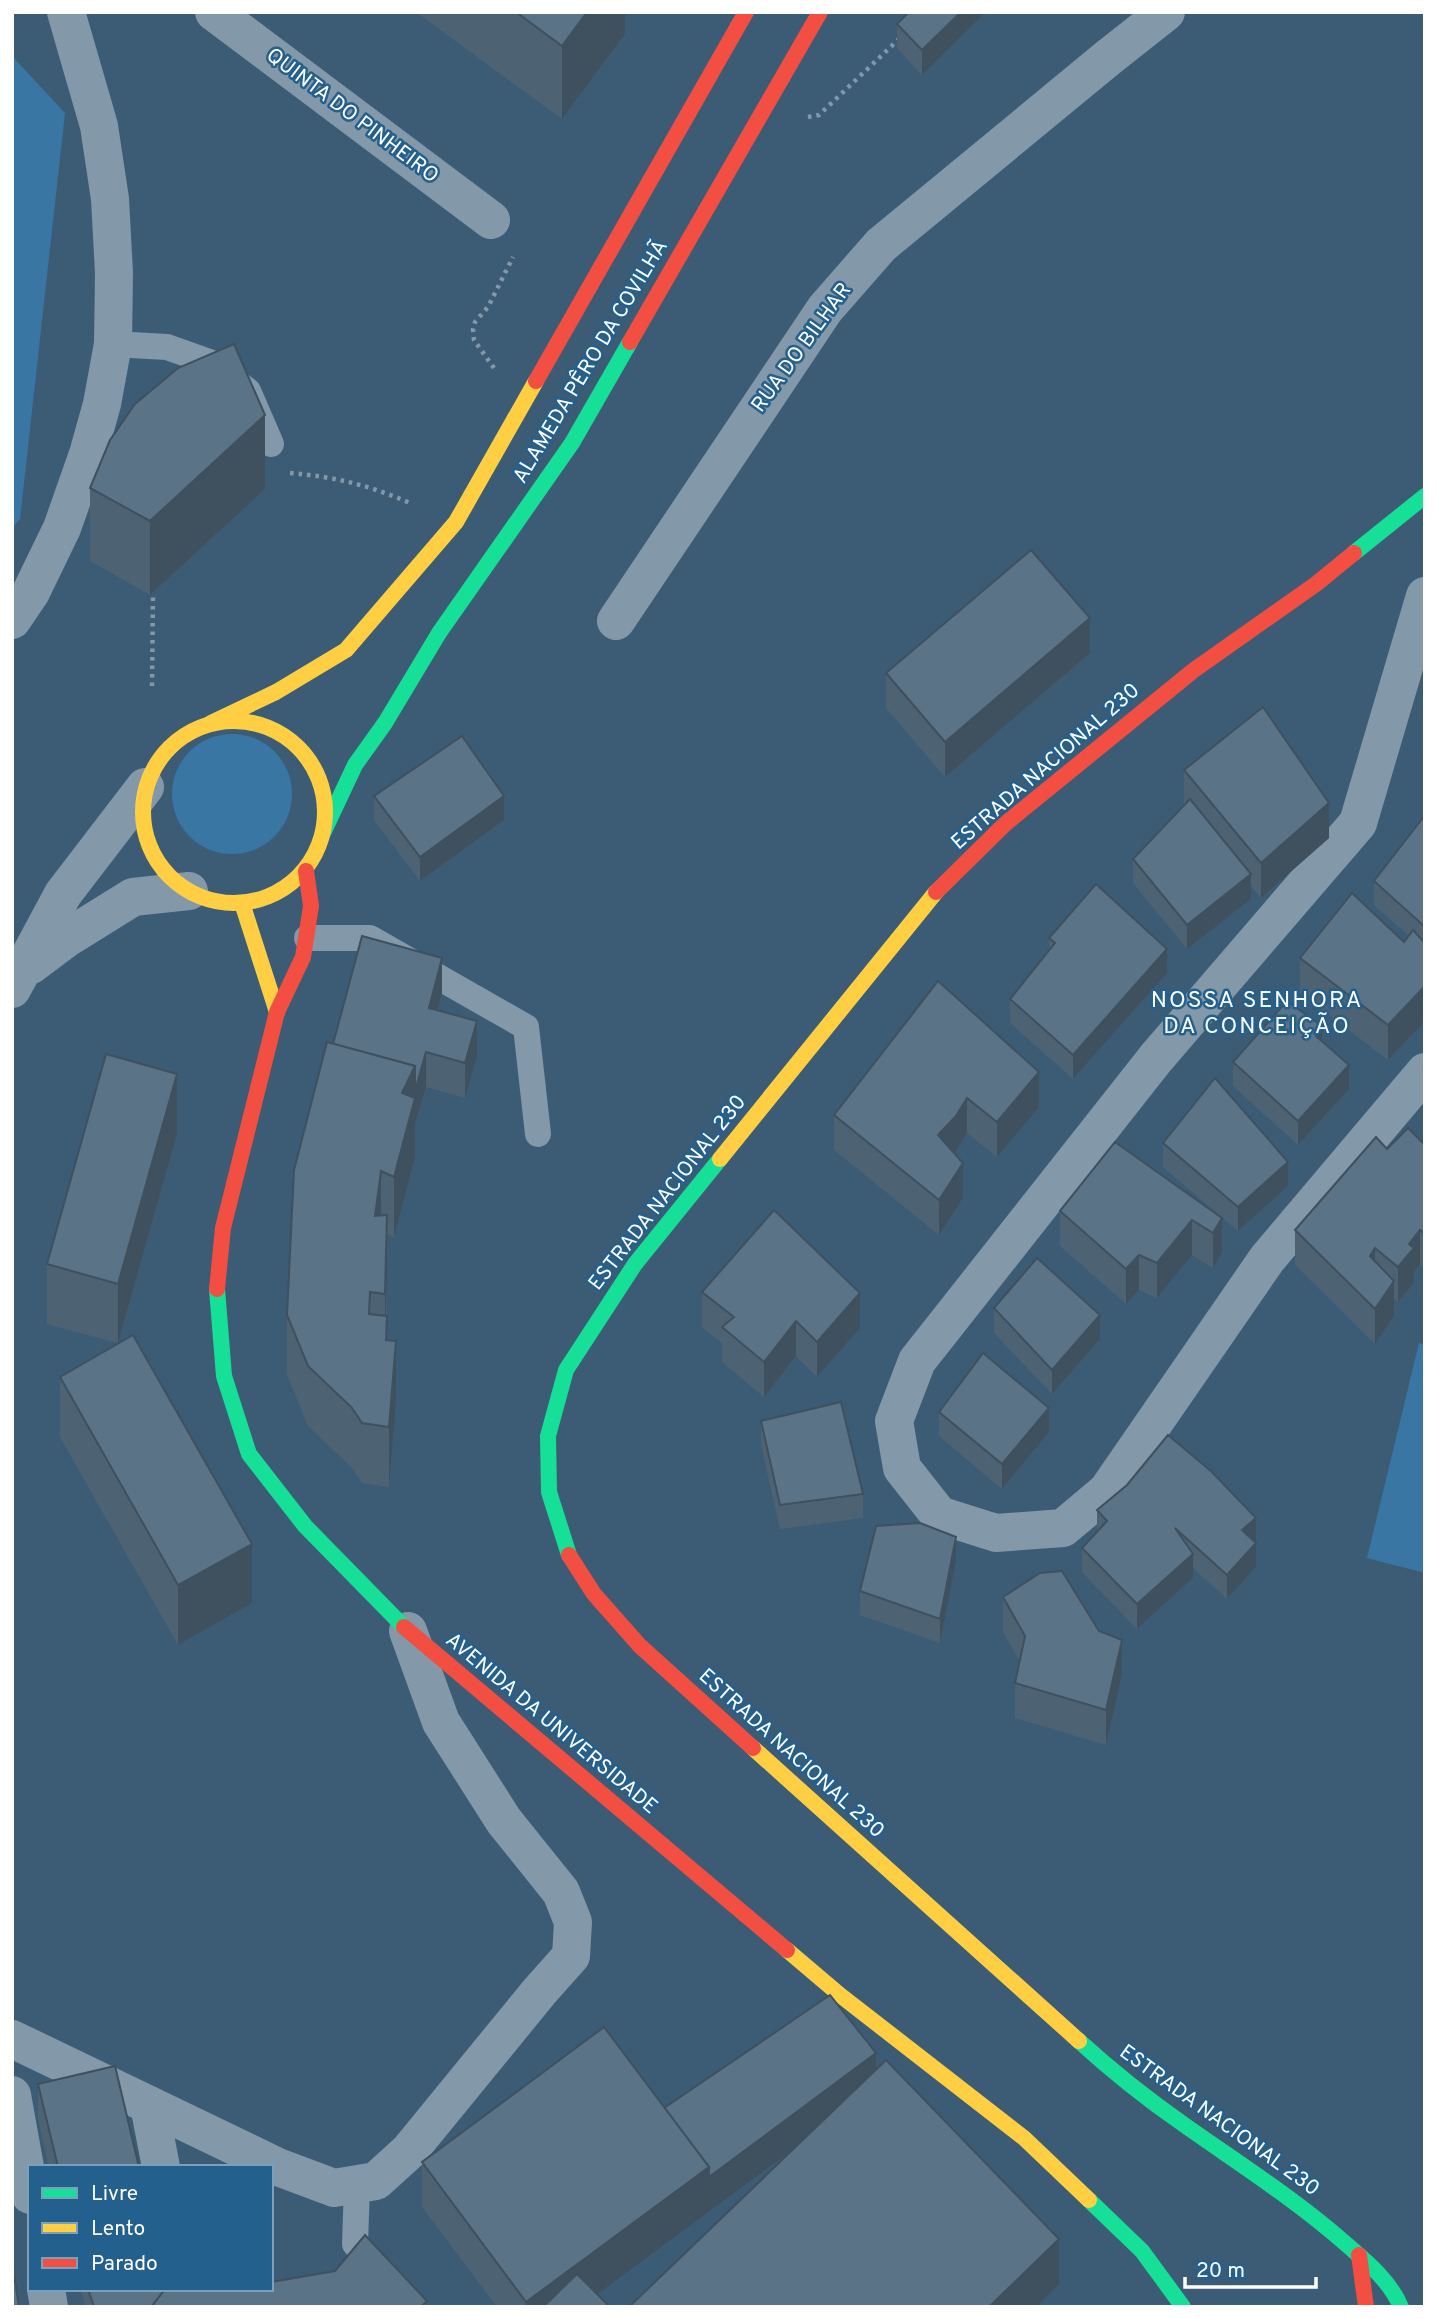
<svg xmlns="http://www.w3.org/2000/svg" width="1437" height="2319" viewBox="0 0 1437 2319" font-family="Overpass,sans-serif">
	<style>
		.green { fill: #3976a3 }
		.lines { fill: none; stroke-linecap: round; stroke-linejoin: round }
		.path { stroke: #8398a9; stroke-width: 4.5; stroke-dasharray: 3.5 5; stroke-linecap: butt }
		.lane { stroke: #8398a9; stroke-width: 26 }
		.street { stroke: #8398a9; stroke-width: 38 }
		.fast { stroke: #16e098; stroke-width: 16 }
		.slow { stroke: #ffcf43; stroke-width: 16 }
		.jam { stroke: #f24e42; stroke-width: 16 }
		.wall { fill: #4d6374 }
		.shaded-wall { fill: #3f505e }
		.building { fill: #5a7387; stroke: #3f505e; stroke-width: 2 }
		.labels { text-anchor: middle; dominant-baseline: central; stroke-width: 5; stroke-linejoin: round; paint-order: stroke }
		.street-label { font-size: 21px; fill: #fff; stroke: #24608e }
		.neighbourhood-label { font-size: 23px; letter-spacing: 2px; fill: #fff; stroke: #24608e }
	</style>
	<rect width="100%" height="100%" fill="#3c5c76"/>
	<!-- green -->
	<g class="green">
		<path d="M12,56l53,57 -45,406 -8,9z"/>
		<circle cx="232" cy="794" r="60"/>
		<path d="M1419,1343l6,2v228l-58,-15z"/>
	</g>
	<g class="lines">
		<!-- path -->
		<g class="path">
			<path d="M808,117l11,-2 80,-76"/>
			<path d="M494,368l-20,-28 -1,-11 2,-7 13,-15 25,-50"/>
			<path d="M290,473c46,4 78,12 120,30"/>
			<path d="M152,686l1,-91"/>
		</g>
		<!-- lane -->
		<g class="lane">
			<path d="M113,344l54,3 45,16 36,28 23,53"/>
			<path d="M307,938h63l156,89 12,107"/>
			<path d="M357,2184l-2,60 57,63"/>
		</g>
		<!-- street -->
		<g class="street">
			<path d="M214,12l277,208"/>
			<path d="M1425,596l-67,227 -202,235 -239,303 -23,60 8,47 37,47 57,18 67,-5 44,-37 160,-232 158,-187"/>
			<path d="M12,620l19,-28 31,-64 26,-74 14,-50 11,-60 1,-71 -4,-74 -11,-73 -33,-114"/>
			<path d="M616,621l209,-312 56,-64 228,-188 57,-45"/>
			<path d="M31,965l36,-27 66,-41 56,-6"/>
			<path d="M12,989l51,-95 82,-107"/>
			<path d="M12,2039l266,128 56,21 42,-7 33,-30 130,-159 32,-36 2,-34 -12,-30 -57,-71 -63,-99 -33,-91"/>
			<path d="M12,2095l18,100"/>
			<path d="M149,2105l12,62"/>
			<path d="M46,2289l3,18"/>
		</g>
		<!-- fast -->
		<g class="fast">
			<path d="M1354,553l71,-57"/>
			<path d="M323,833l32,-68 30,-42 54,-90 133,-190 58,-101"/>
			<path d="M217,1289l7,87 25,78 56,72 99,101"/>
			<path d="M569,1555l-20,-63 -1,-56 18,-66 69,-106 85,-105"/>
			<path d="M1079,2041c33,30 68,58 104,83 55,39 112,75 163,120 21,18 44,37 55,63"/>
			<path d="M1089,2200l53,51 41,56"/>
		</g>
		<!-- slow -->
		<g class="slow">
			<circle cx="234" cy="812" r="91"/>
			<path d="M211,723l65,-31 70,-42 110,-128 80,-141"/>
			<path d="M242,903l35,109"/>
			<path d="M720,1159l216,-267"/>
			<path d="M753,1748l326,293"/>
			<path d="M787,1950l53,45 184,143 65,62"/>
		</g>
		<!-- jam -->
		<g class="jam">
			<path d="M630,342l190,-330"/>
			<path d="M536,381l210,-369"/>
			<path d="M936,892l69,-68 189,-154 122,-86 38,-31"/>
			<path d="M217,1289l6,-61 54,-216 26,-55 8,-51 -5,-35"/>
			<path d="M569,1555l25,39 46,52 113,102"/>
			<path d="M404,1627l383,323"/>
			<path d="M1359,2255l7,52"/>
		</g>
	</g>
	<!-- wall -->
	<g class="wall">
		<path d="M416,12h209v22l-63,85z"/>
		<path d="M986,12l-64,63 -25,-27v-24z"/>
		<path d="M90,488l175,1 -115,106 -60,-34z"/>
		<path d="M1090,653l-145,124 -59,-69v-35z"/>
		<path d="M1184,770l145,68 -68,60 -10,-12v13l-64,50 -54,-66v-24l51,-54z"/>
		<path d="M374,796l130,24 -84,61 -46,-61z"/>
		<path d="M1425,815v206l-37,39 -88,-67v-35l104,-16 5,-6 -35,-31v-24z"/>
		<path d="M1049,938l118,35 -94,106 -63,-56v-24l39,-48z"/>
		<path d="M938,981l101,126 -42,50 -30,-24 -13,19 9,46 -24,37 -105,-85v-35z"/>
		<path d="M442,993l-4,17 39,46 -12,42 -39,-11 -11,37v33l-21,80 -7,-3v106l9,61 -7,86 -27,-4 -10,-15 -44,-42 -21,-51v-60l46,-271z"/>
		<path d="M1233,1062l116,27 -51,56 -65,-59z"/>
		<path d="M1425,1087v28l-2,-2v-24z"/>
		<path d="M177,1134l-59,209 -71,-19v-60z"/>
		<path d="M1163,1143l125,43 -50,45 -75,-64z"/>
		<path d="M1425,1145v124l-5,-4 -6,7v11l-16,19 -4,-4v18l-19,28 -80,-79v-35l92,-81z"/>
		<path d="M1060,1211l162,7v35l-9,15 -21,-13 -35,43 -18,-8 -13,14 -66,-58z"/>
		<path d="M702,1292l158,36 -43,49 -21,-21 -32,41 -42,-35v-19l-20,-16z"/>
		<path d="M994,1308l106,31 -48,55 -58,-61z"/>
		<path d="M60,1377l192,226 -74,42 -118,-208z"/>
		<path d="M939,1412l110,20 -47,57 -63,-53z"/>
		<path d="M761,1421l102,73v24l-83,11 -19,-84z"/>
		<path d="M1097,1510l159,8v49l-29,32 -34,-31v10l-56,51 -55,-57v-24l15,-16z"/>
		<path d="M956,1561l-16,82 -80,-28v-24z"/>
		<path d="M1003,1597l119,78 -16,70 -91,-27v-35l5,-21 -17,-30z"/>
		<path d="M876,2070l183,214 -265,-136 -197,146 13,13h-113l-75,-100v-45l242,-54z"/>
		<path d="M38,2084l101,83h-90l-11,-48z"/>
		<path d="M80,2289h102l2,2 243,16h-341z"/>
	</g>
	<!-- shaded-wall -->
	<g class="shaded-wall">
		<path d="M587,12h38v22l-63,85v-73z"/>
		<path d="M961,12h25l-64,63v-25z"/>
		<path d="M265,415v74l-115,106v-74z"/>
		<path d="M1090,618v35l-145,124v-35z"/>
		<path d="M504,796v24l-84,61v-24z"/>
		<path d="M1329,803v35l-68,60v-35z"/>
		<path d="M1251,874v25l-64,50v-24z"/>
		<path d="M1167,949v24l-94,106v-24z"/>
		<path d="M442,958v35l-13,50v-35z"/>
		<path d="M1425,986v35l-37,39v-35z"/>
		<path d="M477,1021v35l-12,42v-35z"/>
		<path d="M1322,1026v24l-6,-14z"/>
		<path d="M426,1052v35l-11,37v33l-21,80v-60l8,-84 13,-27z"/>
		<path d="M1349,1065v24l-51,56v-24z"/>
		<path d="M1039,1072v35l-42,50v-35z"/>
		<path d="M177,1074v60l-59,209v-59z"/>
		<path d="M967,1098v35l-11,18 -18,19v-35z"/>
		<path d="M1288,1162v24l-50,45v-24z"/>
		<path d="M963,1163v35l-24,37v-35z"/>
		<path d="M381,1171v60l-6,-15z"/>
		<path d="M387,1215v60l-2,79v-60z"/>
		<path d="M1222,1218v35l-9,15v-35z"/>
		<path d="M1192,1220v35l-35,43v-35z"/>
		<path d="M1420,1230v35l-6,7v11l-16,19v-35l11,-23z"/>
		<path d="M1375,1248v35l-5,-27z"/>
		<path d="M1139,1255v35l-13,14v-35z"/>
		<path d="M1394,1281v35l-19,28v-35z"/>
		<path d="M860,1293v35l-43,49v-35z"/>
		<path d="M1100,1315v24l-48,55v-24z"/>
		<path d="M796,1321v35l-32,41v-35z"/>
		<path d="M396,1341v60l-7,86v-60z"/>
		<path d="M1049,1408v24l-47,57v-25z"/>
		<path d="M1256,1518v25l-14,-13z"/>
		<path d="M956,1537v24l-16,82v-24z"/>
		<path d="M1256,1543v24l-29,32v-24z"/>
		<path d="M252,1544v59l-74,42v-60z"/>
		<path d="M1193,1554v24l-56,51v-25z"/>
		<path d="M1122,1640v35l-16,70v-35z"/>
		<path d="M876,2053v35l-296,219h-54v-5l183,-135z"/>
		<path d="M1059,2239v45l-23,23h-47z"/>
	</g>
	<!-- building -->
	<g class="building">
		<path d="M516,12h71l-25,34z"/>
		<path d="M909,12h52l-39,38 -25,-26z"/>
		<path d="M234,344l31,71 -115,106 -60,-33 20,-48 25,-36 43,-36z"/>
		<path d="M1031,550l59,68 -145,124 -59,-69z"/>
		<path d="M1263,707l66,96 -68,60 -77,-93z"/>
		<path d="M462,736l42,60 -84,61 -46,-61z"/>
		<path d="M1190,799l61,75 -64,51 -54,-66z"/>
		<path d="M1425,815v112l-51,-46z"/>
		<path d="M1096,884l71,65 -94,106 -63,-56 45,-56 -6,-5z"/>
		<path d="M1352,893l52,49 9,-12 12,13v43l-37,39 -88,-67z"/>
		<path d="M362,936l80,22 -13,50 48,13 -12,42 -39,-11 -11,39v-25l-82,-22z"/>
		<path d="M938,981l101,91 -42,50 -30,-24 -11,18 -18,19 25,28 -24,37 -105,-85z"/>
		<path d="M1287,1001l35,25 -6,10 33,29 -51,56 -65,-59z"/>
		<path d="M327,1042l88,24 -13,27 13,5 -21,79 -13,-6 -6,45 12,-1 -2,79 -15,-2 -1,22 18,2 -1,24 10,1 -7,86 -27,-4 -10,-15 -44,-42 -21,-51 7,-145z"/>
		<path d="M106,1054l71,20 -59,210 -71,-20z"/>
		<path d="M1215,1078l73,84 -50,45 -75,-64z"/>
		<path d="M1408,1128l17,17v89l-5,-4 -11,14 5,4 -16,19 -23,-19 -5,8 24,25 -19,28 -80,-79 81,-93 11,12z"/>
		<path d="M1115,1142l107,76 -9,15 -21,-13 -35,43 -18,-8 -13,14 -66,-58z"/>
		<path d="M774,1210l86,83 -43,49 -21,-21 -32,41 -42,-35 12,-10 -32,-25z"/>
		<path d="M1037,1258l63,57 -48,55 -58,-62z"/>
		<path d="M133,1335l119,209 -74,41 -118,-208z"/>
		<path d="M983,1353l66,55 -47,56 -63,-52z"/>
		<path d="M841,1402l22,92 -83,11 -19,-84z"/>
		<path d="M1168,1435l43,36 45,47 -14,12 14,13 -29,32 -52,-47 18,26 -56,50 -55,-56 25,-27 -10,-11 30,-25z"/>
		<path d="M920,1523l36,14 -16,82 -80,-28 16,-65z"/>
		<path d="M1062,1571l37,60 23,9 -16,70 -91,-27 10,-47 -22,-39 37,-24z"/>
		<path d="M830,1995l46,58 -167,124v-10l-45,-59z"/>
		<path d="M604,2027l105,140 -183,135 -104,-140z"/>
		<path d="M886,2060l173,179 -70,68h-360z"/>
		<path d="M115,2066l24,101h-81l-20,-83z"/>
		<path d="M365,2235l62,66 -6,6h-270l14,-18h17l2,2 5,-2h82v-7l64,-11z"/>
		<path d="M12,2261l7,46h-7z"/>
		<path d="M577,2274l33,33h-67z"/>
		<path d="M88,2289h77l-14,18h-57z"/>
	</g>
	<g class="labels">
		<!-- street labels -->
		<g class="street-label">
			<text transform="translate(352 116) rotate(37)">QUINTA DO PINHEIRO</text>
			<text transform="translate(802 348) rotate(-54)">RUA DO BILHAR</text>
			<text transform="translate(591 362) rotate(-59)">ALAMEDA PÊRO DA COVILHÃ</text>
			<text transform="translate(1046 767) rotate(-41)">ESTRADA NACIONAL 230</text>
			<text transform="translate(668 1193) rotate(-52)">ESTRADA NACIONAL 230</text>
			<text transform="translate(551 1724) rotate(40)">AVENIDA DA UNIVERSIDADE</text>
			<text transform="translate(791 1754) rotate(42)">ESTRADA NACIONAL 230</text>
			<text transform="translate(1219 2121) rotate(36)">ESTRADA NACIONAL 230</text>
		</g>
		<!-- neighbourhood labels -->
		<g class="neighbourhood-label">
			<text x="1257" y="1001">NOSSA SENHORA<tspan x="1257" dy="26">DA CONCEIÇÃO</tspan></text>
		</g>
	</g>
	<!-- border -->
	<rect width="1437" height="2319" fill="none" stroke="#ffffff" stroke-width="28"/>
	<!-- legend -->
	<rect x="28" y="2165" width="245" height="126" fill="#24608e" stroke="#7ca0bb" stroke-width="2"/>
	<rect x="42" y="2188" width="35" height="10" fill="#16e098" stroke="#7ca0bb" stroke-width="2"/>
	<text x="91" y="2200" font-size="21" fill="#ffffff">Livre</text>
	<rect x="42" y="2223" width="35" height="10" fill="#ffcf43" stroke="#7ca0bb" stroke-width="2"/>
	<text x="91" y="2235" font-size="21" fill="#ffffff">Lento</text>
	<rect x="42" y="2258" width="35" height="10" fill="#f24e42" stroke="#7ca0bb" stroke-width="2"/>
	<text x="91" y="2270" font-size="21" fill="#ffffff">Parado</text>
	<!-- scale -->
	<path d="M1185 2277v10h131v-10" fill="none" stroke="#ffffff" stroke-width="3.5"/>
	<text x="1196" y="2277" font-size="21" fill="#ffffff" stroke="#24608e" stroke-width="5" paint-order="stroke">20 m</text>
</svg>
